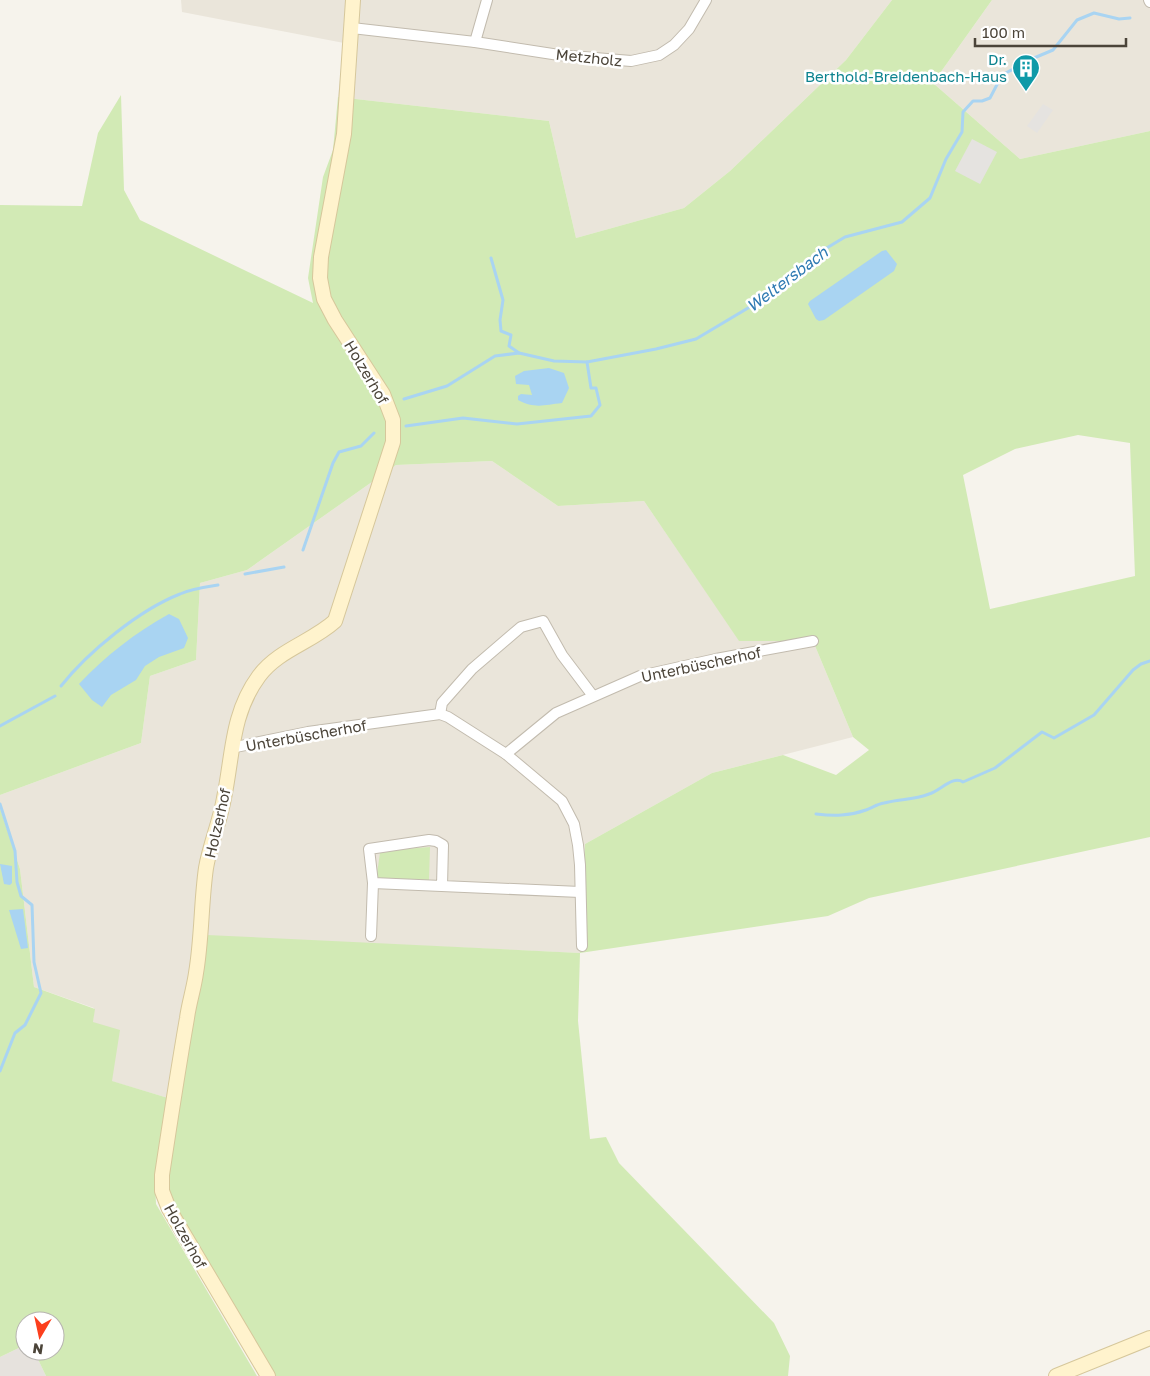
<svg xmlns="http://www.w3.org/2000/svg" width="1150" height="1376" viewBox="0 0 1150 1376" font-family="'Golos Text',sans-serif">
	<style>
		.residential { fill: #eae5da }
		.industrial { fill: #e6e2dd }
		.green { fill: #d2eab5; fill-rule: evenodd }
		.parking { fill: #e5e3e0 }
		.water { fill: #a9d4f2 }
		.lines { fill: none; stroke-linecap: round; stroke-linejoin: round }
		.stream { stroke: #a9d4f2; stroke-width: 3 }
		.street-casing { stroke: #c2bbae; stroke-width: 12 }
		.secondary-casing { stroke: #d6c79b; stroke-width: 16 }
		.street { stroke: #fff; stroke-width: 10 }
		.secondary { stroke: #fff3cd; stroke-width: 14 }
		.labels { text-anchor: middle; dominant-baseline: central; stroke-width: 5; stroke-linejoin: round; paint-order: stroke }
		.street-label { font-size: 15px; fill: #4b4439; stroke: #fff }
		.culture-label { font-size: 15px; fill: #0d838f; stroke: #fff; text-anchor: end }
		.water-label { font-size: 16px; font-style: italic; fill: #2e7ab2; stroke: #fff }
	</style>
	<rect width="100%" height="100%" fill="#f6f3ec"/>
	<!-- residential -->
	<g class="residential">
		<path d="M181,0h711l-46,60 -116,111 -46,37 -108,30 -27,-117 -211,-24 6,-54 -162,-31z"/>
		<path d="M992,0h158v131l-130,28 -87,-76z"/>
		<path d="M492,461l66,45 86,-5 95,139 74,1 40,96 -141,36 -127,71 -5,109 -373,-17 -29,165 -67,-20 -18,-59 1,-14 -60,-21 -14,-118 -20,-61v-13l141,-52 9,-67 46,-16 4,-77 47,-13 149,-105z"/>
	</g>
	<!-- industrial -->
	<path class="industrial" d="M25,1345v6h9l12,25h-46v-19z"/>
	<!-- green -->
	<g class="green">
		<path d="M892,0h100l-59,83 87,76 130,-28v706l-281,61 -41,18 -248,37 -2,68 12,118 16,-2 13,26 155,160 16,33 -2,20h-512l-105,-173 -5,-25 41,-243 373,18 5,-109 127,-71 71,-18 53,20 33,-25 -16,-13 -40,-96h-74l-95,-140 -86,5 -66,-45 -96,4 -149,105 -47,13 -4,77 -46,16 -9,67 -141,52v-590l82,1 16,-73 23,-38 3,95 16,30 173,83 -5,-25 15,-101 10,-27 5,-53 211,24 27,117 108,-30 46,-37 116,-111zM1078,435l52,8 5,133 -145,33 -27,-134 52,-26z"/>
		<path d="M0,808l20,61 14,118 61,22 -2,13 27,8 -8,51 56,17 -13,83 1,23 101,172h-211l-12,-25h21v-30h-30v24l-25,12z"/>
		<path d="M430,847l-1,33h-53l4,-27 25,-4z"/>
	</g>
	<!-- parking -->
	<g class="parking">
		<path d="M1043,104l10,6 -16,23 -10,-7z"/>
		<path d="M972,139l25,13 -17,32 -25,-13z"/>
	</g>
	<!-- water -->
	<g class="water">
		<path d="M886,250l11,14 -3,7 -70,49 -5,1 -3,-2 -8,-15 2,-3 72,-50z"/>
		<path d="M549,368l15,5 5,15 -7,15c-18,2 -27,6 -44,-3v-4l3,-2 11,1 -3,-10 -13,-1 -1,-8 9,-5z"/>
		<path d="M169,614l10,5 9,19 -4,10 -25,9 -14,9 -9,14 -25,15 -9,12 -10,-7 -13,-16c26,-28 56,-51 90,-70z"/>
		<path d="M0,864l12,2v17l-2,2 -6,-1z"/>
		<path d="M23,909l5,39 -7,1 -12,-39z"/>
	</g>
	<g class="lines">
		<!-- stream -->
		<g class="stream">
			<path d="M491,258l12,42 -3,20 1,11 10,4 -2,11 10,7"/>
			<path d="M404,399l43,-13 48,-30 24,-3 35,8 33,1"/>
			<path d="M406,426l57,-8 54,6 74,-8 9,-11 -4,-17h-5l-4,-26 69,-13 40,-10 69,-41 50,-43 30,-18 57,-15 28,-24 16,-39 16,-27 1,-20 10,-11h9l8,-3 12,-23 32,-17 19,-8 24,-30 17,-7 25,6 11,-1"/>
			<path d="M303,550l30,-87 6,-11 22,-6 13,-13"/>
			<path d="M245,574l39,-7"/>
			<path d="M61,686c27,-34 78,-76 119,-92 11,-5 25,-7 38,-9"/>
			<path d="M0,726l55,-30"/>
			<path d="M0,804l15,47 2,31 4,14 11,9 2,57 7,31 -16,32 -10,8 -15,38"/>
			<path d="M816,814c18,2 33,2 50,-4 6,-2 11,-6 18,-7 15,-4 30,-3 45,-9 11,-3 24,-19 34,-12l32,-14 47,-36 12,6 40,-23 39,-45 8,-6 9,-3"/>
		</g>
		<!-- street casing -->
		<g class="street-casing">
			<g id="street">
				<path d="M1149,0l1,2"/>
				<path d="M352,28l123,14 84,13 72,6 28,-6 15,-10 15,-16 17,-29"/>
				<path d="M475,42l12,-42"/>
				<path d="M440,714l2,-11 30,-34 49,-42 22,-6 19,34 31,41"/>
				<path d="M231,748l77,-16 132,-18 8,3 58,37 56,47 12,23 4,21 2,20 2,81"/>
				<path d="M506,754l50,-41 84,-37 76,-17 97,-18"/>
				<path d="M442,886l1,-41 -7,-4 -7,-1 -60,9 4,34 207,9"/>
				<path d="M371,936l2,-53"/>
			</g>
		</g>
		<!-- secondary casing -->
		<g class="secondary-casing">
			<g id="secondary">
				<path d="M268,1376l-99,-167 -7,-18v-16c8,-53 16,-105 25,-157 2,-15 7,-30 9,-45 6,-35 5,-70 10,-105 4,-24 14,-46 18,-70 9,-43 7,-84 35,-122 19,-26 53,-34 76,-55l58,-179v-22l-10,-26 -48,-74 -11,-21 -4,-21 1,-21 23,-123 9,-134"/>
				<path d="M1056,1376l94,-38"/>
			</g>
		</g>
		<!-- street -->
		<use href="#street" class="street"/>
		<!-- secondary -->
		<use href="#secondary" class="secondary"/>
	</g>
	<!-- icons -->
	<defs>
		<g id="building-pin" transform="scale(1.4375)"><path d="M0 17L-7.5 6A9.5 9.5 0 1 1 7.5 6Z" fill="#0f9aa8" stroke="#fff"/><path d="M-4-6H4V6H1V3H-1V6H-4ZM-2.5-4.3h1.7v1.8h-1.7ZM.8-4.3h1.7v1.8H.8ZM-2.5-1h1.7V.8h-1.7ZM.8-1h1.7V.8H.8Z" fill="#fff"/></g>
	</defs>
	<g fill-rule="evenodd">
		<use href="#building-pin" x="1026" y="68"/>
	</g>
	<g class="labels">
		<!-- street labels -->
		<g class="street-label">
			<text transform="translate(589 57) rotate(6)">Metzholz</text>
			<text transform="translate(367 372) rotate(59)">Holzerhof</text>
			<text transform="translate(701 664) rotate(-12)">Unterbüscherhof</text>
			<text transform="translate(306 735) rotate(-10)">Unterbüscherhof</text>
			<text transform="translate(217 823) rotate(-77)">Holzerhof</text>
			<text transform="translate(186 1236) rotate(61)">Holzerhof</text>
		</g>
		<!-- culture labels -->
		<g class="culture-label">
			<text x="1007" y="59">Dr.<tspan x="1007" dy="17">Berthold-Breidenbach-Haus</tspan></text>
		</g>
		<!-- water labels -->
		<g class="water-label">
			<text transform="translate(787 279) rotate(-37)">Weltersbach</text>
		</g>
	</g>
	<!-- north arrow -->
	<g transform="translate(40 1336) rotate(189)"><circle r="24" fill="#ffffff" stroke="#b7b4b0"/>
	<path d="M0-4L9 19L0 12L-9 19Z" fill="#fc3f1d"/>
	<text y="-8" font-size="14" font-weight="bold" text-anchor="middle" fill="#4b4439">N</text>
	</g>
	<!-- scale -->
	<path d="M975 38v8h151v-8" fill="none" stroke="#4b4439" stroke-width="2.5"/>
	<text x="982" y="38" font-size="15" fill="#4b4439" stroke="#ffffff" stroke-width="4" paint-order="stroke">100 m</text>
</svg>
